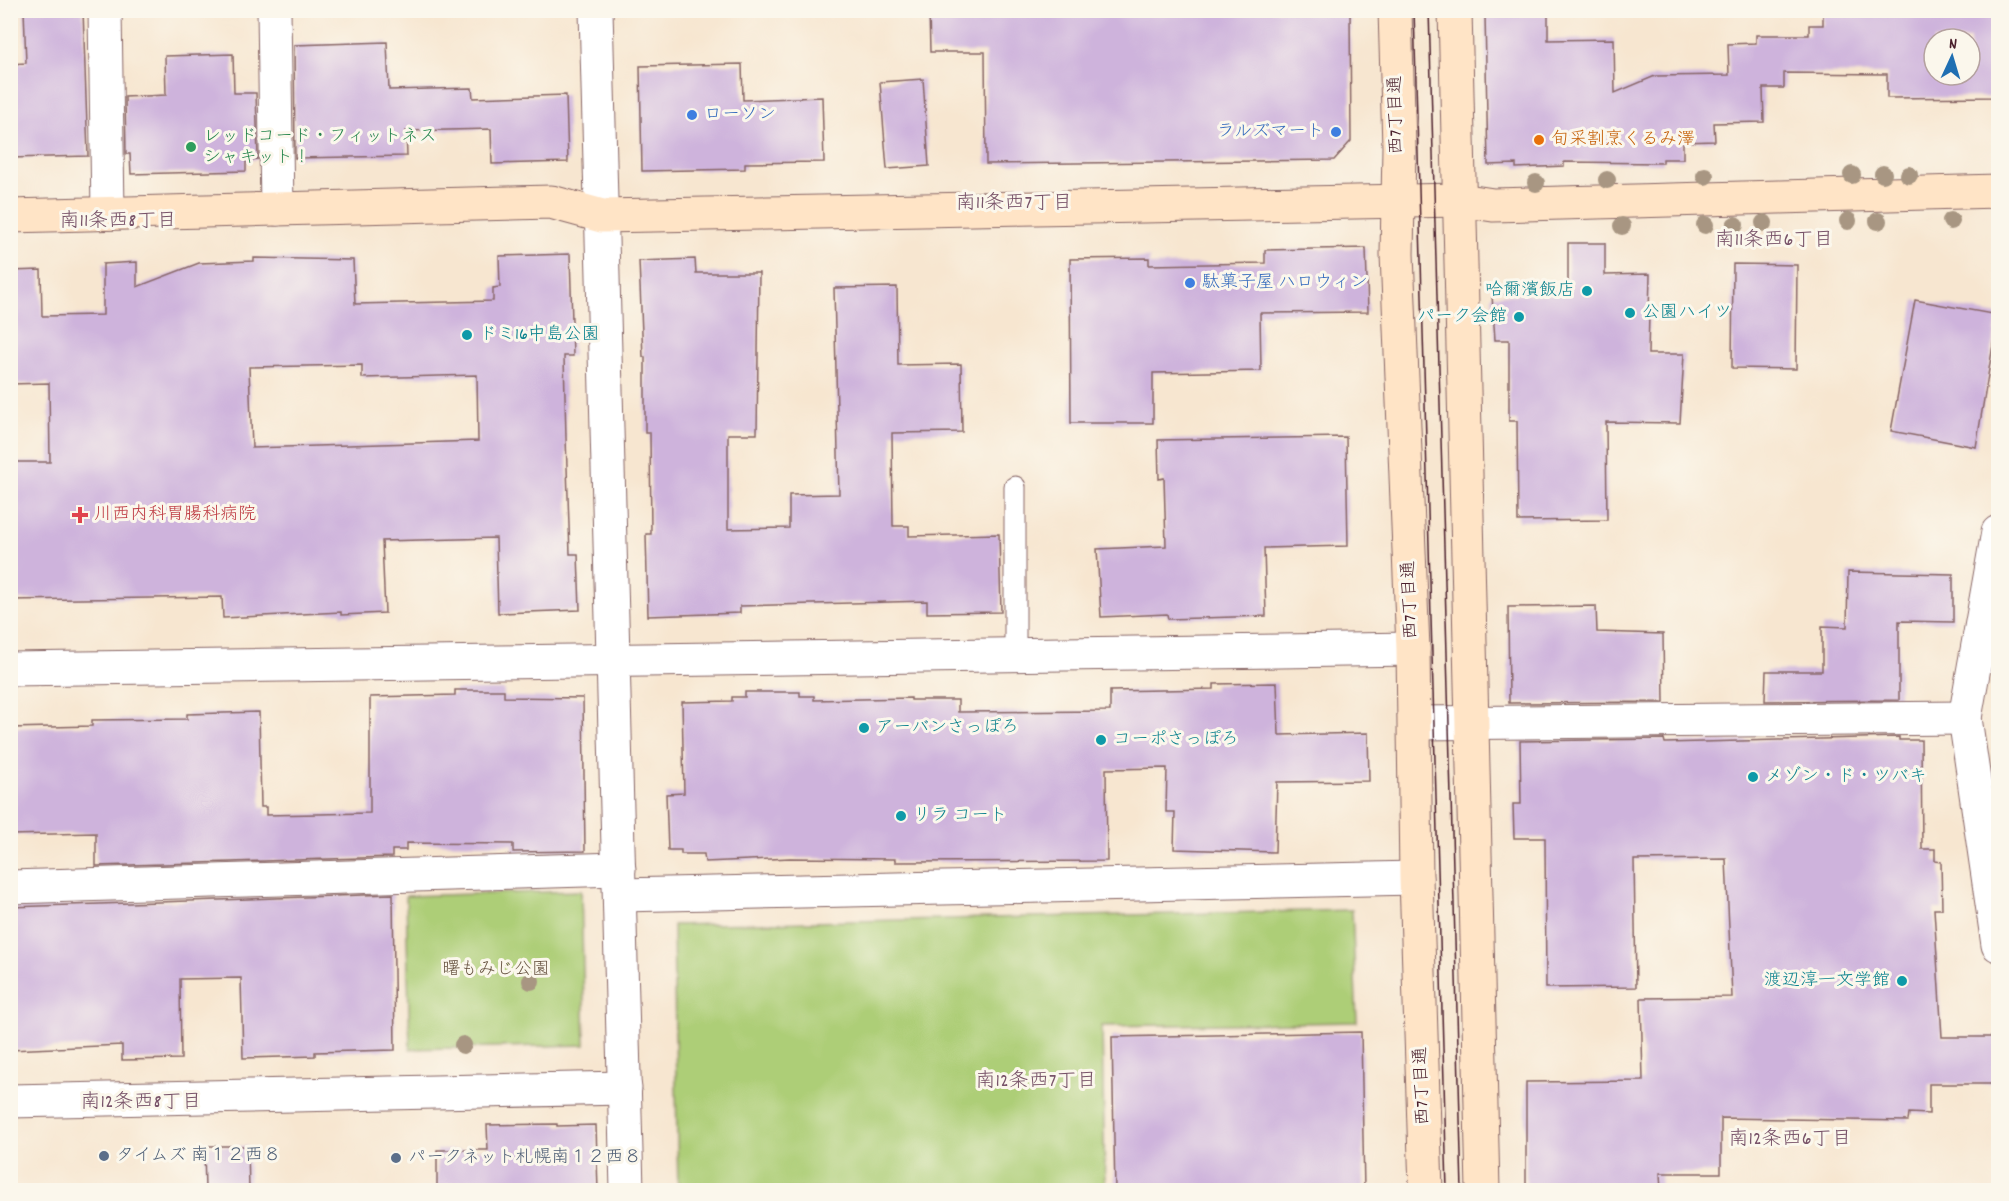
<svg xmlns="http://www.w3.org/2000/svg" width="2009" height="1201" viewBox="0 0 2009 1201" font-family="Dekko,'Klee One',sans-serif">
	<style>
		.green { fill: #adce77; stroke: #7c7651; stroke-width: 1.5 }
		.building { fill: #ceb3dc; fill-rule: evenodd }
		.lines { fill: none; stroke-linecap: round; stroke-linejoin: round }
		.lane-casing { stroke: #876565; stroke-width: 23 }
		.street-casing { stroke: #876565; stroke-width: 35 }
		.secondary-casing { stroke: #876565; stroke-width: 35 }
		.lane { stroke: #fff; stroke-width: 21 }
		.street { stroke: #fff; stroke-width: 33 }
		.secondary { stroke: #ffe4c6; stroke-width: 33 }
		.tram { stroke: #4a1f2b; stroke-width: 1.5 }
		.tree { fill: #a89682 }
		.shop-dot { fill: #3f7fe0; stroke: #fbf7ec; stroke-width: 2 }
		.food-dot { fill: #e8710a; stroke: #fbf7ec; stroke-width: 2 }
		.leisure-dot { fill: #2e9e5b; stroke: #fbf7ec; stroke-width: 2 }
		.culture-dot { fill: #0f9aa8; stroke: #fbf7ec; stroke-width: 2 }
		.health-dot { fill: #e0444e; stroke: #fbf7ec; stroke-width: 2 }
		.service-dot { fill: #5c6f8a; stroke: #fbf7ec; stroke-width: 2 }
		.labels { text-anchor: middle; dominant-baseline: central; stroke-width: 6; stroke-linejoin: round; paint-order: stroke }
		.shop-label { font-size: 18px; fill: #366cbe; stroke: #fbf7ec; text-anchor: start }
		.street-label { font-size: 18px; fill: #4a1f2b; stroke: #fbf7ec }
		.leisure-label { font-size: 18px; fill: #27864d; stroke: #fbf7ec; text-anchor: start }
		.food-label { font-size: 18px; fill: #c56008; stroke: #fbf7ec; text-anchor: start }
		.culture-label { font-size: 18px; fill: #0d838f; stroke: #fbf7ec; text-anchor: start }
		.health-label { font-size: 18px; fill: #be3a42; stroke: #fbf7ec; text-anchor: start }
		.park-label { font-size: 18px; fill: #685442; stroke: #fbf7ec }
		.service-label { font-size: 18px; fill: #4e5e75; stroke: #fbf7ec; text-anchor: start }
		.neighbourhood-label { font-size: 20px; fill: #785369; stroke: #fbf7ec }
	</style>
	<rect width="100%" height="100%" fill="#fbf7ec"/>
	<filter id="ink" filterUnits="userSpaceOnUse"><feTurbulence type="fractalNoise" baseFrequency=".0167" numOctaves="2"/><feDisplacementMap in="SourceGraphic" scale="12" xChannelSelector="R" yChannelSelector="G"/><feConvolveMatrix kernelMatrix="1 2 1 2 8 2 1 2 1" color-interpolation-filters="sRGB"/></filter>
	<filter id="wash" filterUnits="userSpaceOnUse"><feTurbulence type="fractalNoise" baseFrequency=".008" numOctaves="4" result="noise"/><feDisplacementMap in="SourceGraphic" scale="24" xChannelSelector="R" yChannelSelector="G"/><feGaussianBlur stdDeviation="1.35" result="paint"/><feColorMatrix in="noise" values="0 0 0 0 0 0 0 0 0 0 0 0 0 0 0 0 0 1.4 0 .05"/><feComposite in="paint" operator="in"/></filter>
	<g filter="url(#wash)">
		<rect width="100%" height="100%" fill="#f7e6d0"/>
		<!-- green -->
		<g class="green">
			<path d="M581,891l4,154 -175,4 -4,-153z"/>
			<path d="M1352,910l5,112 -255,4 3,164h-427l-5,-265z"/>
		</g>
		<g id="blocks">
			<!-- building -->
			<g class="building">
				<path d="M24,10h59l5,146 -78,2v-94l16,-1z"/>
				<path d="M929,10h421l1,131 -17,19 -348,4 -1,-112h-55z"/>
				<path d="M1823,10h175v87l-111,1v-24l-103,-1v15h-21l1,34 -50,1 1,18 -32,1v17h-20v4l-99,-1v4l-48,2v-4l-28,1 -3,-150h63v25l66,-1 1,54 40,-17 74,-1 -1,-31 28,-1v-8h53v-10h14zM1934,39h36v36h-36z"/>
				<path d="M387,42l2,48 83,-2 1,10 93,-3 2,67 -76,2 -1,-35 -85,2 1,25 -112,2 -1,-113z"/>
				<path d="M233,54l1,39h22l2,66 -12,1v11l-115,3 -1,-20h-4l-1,-57 41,-2 -1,-39z"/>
				<path d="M742,64l1,36 79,-3 2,65 -79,1v6l-103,2 -2,-105z"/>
				<path d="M923,79l6,87 -42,3 -7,-87z"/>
				<path d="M1568,243h37v32l45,-1 -2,80h36l-4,69 -74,-1 1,98 -89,1 -1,-100h-8v-81h-14l-3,-45 76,-1z"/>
				<path d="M1366,248l2,64 -108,1 1,58 -108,2v50h-82l-1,-164 79,-1v7l116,-2v-13z"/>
				<path d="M570,254l3,102h-9l2,82 4,116h8l2,56 -82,3 -2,-75 -114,3 3,72 -44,2v-3l-118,6 -1,-21 -212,3v-138h40l-1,-79 -39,1v-113l31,-1 1,46 61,-1v-51l34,-2v25l62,-24 55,-2v-3l99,2 2,44 138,-3v-13l7,-1 -1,-31zM362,365v13l115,-3 1,66 -226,7 -3,-81z"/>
				<path d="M695,259l1,14h63l-2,161h-29v95l61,-1v-33l50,-1 -5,-206 63,-1 1,78 63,-1 1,68 -70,1 1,93h16v10l90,-2 2,78 -74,1v-12l-187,5v7l-92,3 -2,-82h5l-1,-101h-5v-76h-2l-4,-96z"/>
				<path d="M1733,264l64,1 -1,104 -64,-1z"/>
				<path d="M1915,300l83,15 -22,132 -85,-16z"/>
				<path d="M1346,437l2,109 -84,2 2,68 -98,3 -1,-5 -66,3 -4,-68 69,-3 -2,-68 -5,1 -1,-39z"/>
				<path d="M1848,572l105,2v48l-54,-1v79l-134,1 1,-30h56v-45l25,1z"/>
				<path d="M1596,606l1,26 66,2 1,68 -155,1 -1,-96z"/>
				<path d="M1277,683l2,52 89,-2 1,48 -92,1 -2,70 -101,-3 1,-37h-9l1,-44 -61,1 1,92 -212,1v-3l-105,-1 -85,4 -1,-8h-23v-4h-13l-2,-56 18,-1 -2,-91 50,-1v-4h13v-5h55v4h14v4l97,-2v2h47v12l152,-1v-20l104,-2v-5z"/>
				<path d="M455,690h49v7l79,1 2,153 -72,1v-8l-107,-1v7h-14v7l-296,9v-33l-86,2v-107l82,-2v-6l95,-1v-5l72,-2 2,95h5v8l104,-2v-116l85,-2z"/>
				<path d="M1899,737v3h22l1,109h13v12l6,1 1,47h-8l8,128h56v47h-69v30l-20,-1 -1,8 -187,-3v55h-61l1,18h-135v-109l117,-1 -2,-83 91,-1 -6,-138 -92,1 2,127 -90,1 -1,-150h-31l-1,-34h8l-1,-63 144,-2 1,4z"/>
				<path d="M393,894l2,156 -80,2v4l-72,2 -2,-80 -61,1 1,80 -59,1v-15l-112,5v-143z"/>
				<path d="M1361,1032l3,159h-249l-3,-154z"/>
				<path d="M557,1124v2l39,-1 2,66h-35v-3l-126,3v-41h51l-1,-25z"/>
				<path d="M204,1146h44l1,45h-44z"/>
			</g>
		</g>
	</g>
	<g filter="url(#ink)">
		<use href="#blocks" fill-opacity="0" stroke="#876565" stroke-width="1.5"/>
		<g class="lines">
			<!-- lane casing -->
			<g class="lane-casing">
				<path id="lane" d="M1015,655v-168"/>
			</g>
			<!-- street casing -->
			<g class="street-casing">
				<g id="street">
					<path d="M105,10l3,203"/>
					<path d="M274,10l3,199"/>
					<path d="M596,10l31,1180"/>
					<path d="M1998,532l-33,186 33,227"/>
					<path d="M10,669l1403,-20"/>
					<path d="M1415,723l550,-5"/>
					<path d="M10,887l609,-18"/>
					<path d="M620,895l796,-17"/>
					<path d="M10,1101l615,-13"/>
				</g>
			</g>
			<!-- secondary casing -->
			<g class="secondary-casing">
				<g id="secondary">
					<path d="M1395,10l4,137 -2,107 16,395 3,229 10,312"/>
					<path d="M1455,10l28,1180"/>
					<path d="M10,216l541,-14 51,14 858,-16 33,5 505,-14"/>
				</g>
			</g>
			<!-- lane -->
			<use href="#lane" class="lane"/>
			<!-- street -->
			<use href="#street" class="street"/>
			<!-- secondary -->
			<use href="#secondary" class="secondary"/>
			<!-- tram -->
			<g class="tram">
				<path d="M1414,10l33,1180"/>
				<path d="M1429,10l33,1180"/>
			</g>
		</g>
		<!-- trees -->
		<g class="tree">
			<circle cx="1883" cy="174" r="9"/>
			<circle cx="1852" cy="175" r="9"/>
			<circle cx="1909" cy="175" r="9"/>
			<circle cx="1705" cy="176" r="9"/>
			<circle cx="1607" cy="180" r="9"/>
			<circle cx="1536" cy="183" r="9"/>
			<circle cx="1848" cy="221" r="9"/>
			<circle cx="1878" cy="221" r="9"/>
			<circle cx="1951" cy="221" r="9"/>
			<circle cx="1764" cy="223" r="9"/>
			<circle cx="1705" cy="225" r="9"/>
			<circle cx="1735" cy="225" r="9"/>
			<circle cx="1622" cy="226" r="9"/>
			<circle cx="531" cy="981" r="9"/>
			<circle cx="463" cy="1045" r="9"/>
		</g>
	</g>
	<!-- markers -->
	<g class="shop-dot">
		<circle cx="692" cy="115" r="6"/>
		<circle cx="1336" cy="132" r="6"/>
		<circle cx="1190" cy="283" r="6"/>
	</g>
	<circle class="food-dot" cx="1539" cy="140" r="6"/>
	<circle class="leisure-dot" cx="191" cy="147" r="6"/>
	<g class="culture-dot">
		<circle cx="1587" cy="291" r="6"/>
		<circle cx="1630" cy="313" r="6"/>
		<circle cx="1519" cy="317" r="6"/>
		<circle cx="467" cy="335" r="6"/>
		<circle cx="864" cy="728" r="6"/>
		<circle cx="1101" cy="740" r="6"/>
		<circle cx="1753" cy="777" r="6"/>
		<circle cx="901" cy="816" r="6"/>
		<circle cx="1902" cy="981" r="6"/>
	</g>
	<path class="health-dot" d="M77 506h6v6h6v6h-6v6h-6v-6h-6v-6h6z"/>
	<g class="service-dot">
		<circle cx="104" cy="1156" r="6"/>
		<circle cx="396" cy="1158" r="6"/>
	</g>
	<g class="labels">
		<!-- shop labels -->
		<g class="shop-label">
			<text x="704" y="115">ローソン</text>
			<text x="1324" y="132" text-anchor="end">ラルズマート</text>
			<text x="1202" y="283">駄菓子屋 ハロウィン</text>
		</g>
		<!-- street labels -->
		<g class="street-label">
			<text transform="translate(1397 115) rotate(-91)">西7丁目通</text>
			<text transform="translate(1411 600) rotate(-92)">西7丁目通</text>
			<text transform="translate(1423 1086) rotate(-92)">西7丁目通</text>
		</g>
		<!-- leisure labels -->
		<g class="leisure-label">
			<text x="203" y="137">レッドコード・フィットネス<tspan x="203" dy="21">シャキット！</tspan></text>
		</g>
		<!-- food labels -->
		<g class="food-label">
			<text x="1551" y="140">旬采割烹くるみ澤</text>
		</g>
		<!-- culture labels -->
		<g class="culture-label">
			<text x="1575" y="291" text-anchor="end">哈爾濱飯店</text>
			<text x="1642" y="313">公園ハイツ</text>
			<text x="1507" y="317" text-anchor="end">パーク会館</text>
			<text x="479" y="335">ドミ16中島公園</text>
			<text x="876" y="728">アーバンさっぽろ</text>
			<text x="1113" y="740">コーポさっぽろ</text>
			<text x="1765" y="777">メゾン・ド・ツバキ</text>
			<text x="913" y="816">リラ コート</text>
			<text x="1890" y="981" text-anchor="end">渡辺淳一文学館</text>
		</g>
		<!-- health labels -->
		<g class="health-label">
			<text x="94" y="515">川西内科胃腸科病院</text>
		</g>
		<!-- park labels -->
		<g class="park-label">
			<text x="496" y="970">曙もみじ公園</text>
		</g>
		<!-- service labels -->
		<g class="service-label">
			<text x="116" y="1156">タイムズ 南１２西８</text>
			<text x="408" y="1158">パークネット札幌南１２西８</text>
		</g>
		<!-- neighbourhood labels -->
		<g class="neighbourhood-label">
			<text x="1014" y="204">南11条西7丁目</text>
			<text x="118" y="222">南11条西8丁目</text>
			<text x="1774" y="241">南11条西6丁目</text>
			<text x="1036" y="1082">南12条西7丁目</text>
			<text x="141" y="1103">南12条西8丁目</text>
			<text x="1790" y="1140">南12条西6丁目</text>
		</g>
	</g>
	<!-- margin -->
	<rect width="2009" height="1201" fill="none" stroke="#fbf7ec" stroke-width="36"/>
	<!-- north arrow -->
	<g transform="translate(1952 57) rotate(4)"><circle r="28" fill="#fbf7ec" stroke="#b4a19f" stroke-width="1.5"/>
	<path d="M0-4.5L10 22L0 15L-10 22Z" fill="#1f6fb2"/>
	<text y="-9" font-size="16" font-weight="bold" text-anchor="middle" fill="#4a1f2b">N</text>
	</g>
</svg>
